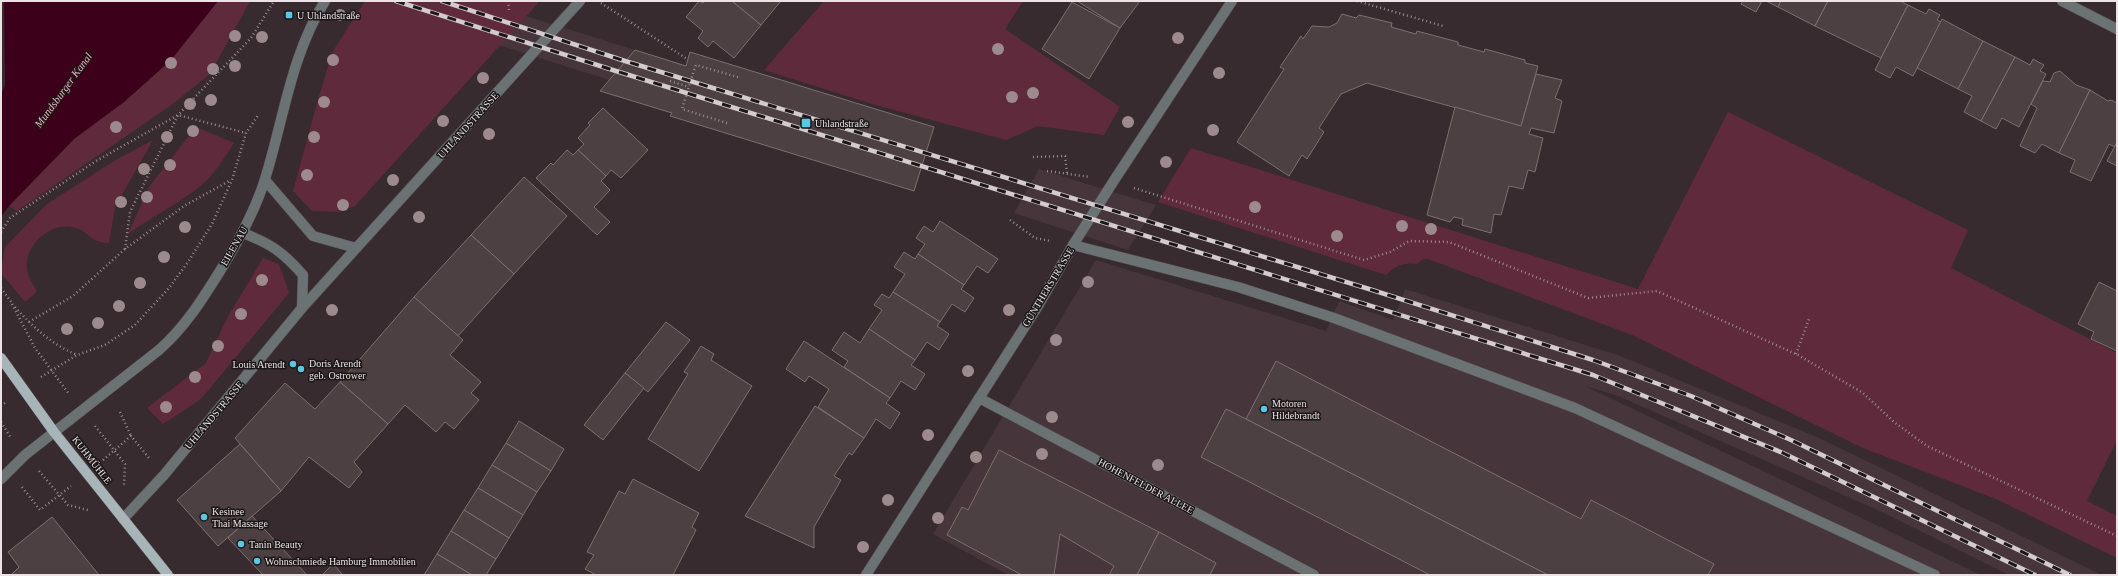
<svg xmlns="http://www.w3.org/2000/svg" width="2118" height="576" viewBox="0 0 2118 576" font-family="'Times New Roman',serif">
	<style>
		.built { fill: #46353a }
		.green { fill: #602a3d }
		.water { fill: #3d001b }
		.building { fill: #4c4043; stroke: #7d6f72 }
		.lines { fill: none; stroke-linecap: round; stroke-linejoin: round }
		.minor-casing { stroke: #54484c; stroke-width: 11 }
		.major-casing { stroke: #54484c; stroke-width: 11 }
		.path { stroke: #988e91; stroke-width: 2.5; stroke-dasharray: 1 3; stroke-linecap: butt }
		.minor { stroke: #6b7274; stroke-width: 10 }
		.major { stroke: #a7b4b8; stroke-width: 10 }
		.rail-casing { stroke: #d3cbcd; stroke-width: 4.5 }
		.rail { stroke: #1b1617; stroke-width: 3; stroke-dasharray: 9; stroke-linecap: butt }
		.tree { fill: #9d8a8f }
		.poi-dot { fill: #5ac8e5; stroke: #1b1617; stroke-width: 1.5 }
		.labels { text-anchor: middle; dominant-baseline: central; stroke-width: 3; stroke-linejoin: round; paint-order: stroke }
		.poi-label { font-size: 10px; fill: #ebe3e5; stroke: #1b1617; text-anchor: start }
		.street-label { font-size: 10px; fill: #ebe3e5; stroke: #1b1617 }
		.water-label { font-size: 11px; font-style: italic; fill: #f6aec3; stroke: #1b1617 }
	</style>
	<rect width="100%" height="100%" fill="#372b2f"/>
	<!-- built -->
	<g class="built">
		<path d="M359,1h119l157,49 -26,30z"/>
		<path d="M1039,169l48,15 69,21 -28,45 -114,-37z"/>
		<path d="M1096,260l230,71 13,-30 54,19 12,-31 213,66 199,82 285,138h-93l-127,-63 -264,-116 -33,-10 396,189h-973l-75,-41z"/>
	</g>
	<!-- green -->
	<g class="green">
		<path d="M218,1h32l-40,73 -40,32 -153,105 -8,-5 65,-67 50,-37 47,-42z"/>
		<path d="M365,1h175l-185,205 -17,6 -26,-1 -19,-20 26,-95 14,-45z"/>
		<path d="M824,1h199l-18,28 115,78 -16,28 -66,-9 -32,14 -134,-36 -108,-34z"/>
		<path d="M1728,112l240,118 -17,38 166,85v87l-30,61 30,15v42l-121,-59 -133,-51 -231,-113 -204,-76h-5l-6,5c-13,-2 -21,1 -31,11l-228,-73 33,-54 447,141z"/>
		<path d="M196,127l38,16c-8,12 -17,27 -27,37 -23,22 -54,35 -79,54l21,-47z"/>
		<path d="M153,140l-38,67 -6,36c-21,-1 -19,-11 -33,-15 -24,-8 -52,16 -49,41 1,8 7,17 10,23l-12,10 -24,-29 4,-26 42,-43 67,-43z"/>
		<path d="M263,258l16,6 10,29 -88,106 -38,25 -16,-16 59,-45 21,-45z"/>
	</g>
	<!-- water -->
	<path class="water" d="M4,1h214l-47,59 -47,42 -50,37 -65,67 -8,11v-122l4,-10z"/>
	<!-- building -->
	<g class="building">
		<path d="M699,1l4,2 2,-2h27l29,24 -27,33 -21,-17 -5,6 -10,-9 5,-7 -17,-14z"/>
		<path d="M732,1h49l-20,24z"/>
		<path d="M1077,1h63l-20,27z"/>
		<path d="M1743,1h19l-6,11 -15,-8z"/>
		<path d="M1766,1h15l-3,6z"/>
		<path d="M1781,1h47l-13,25 -37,-19z"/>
		<path d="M1828,1h72l8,4 -27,53 -66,-32z"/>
		<path d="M1072,2l48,26 -31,51 -47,-30z"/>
		<path d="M1908,5l18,9 3,-5 11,6 -3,5 4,2 -28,54 -17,-9 -6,11 -15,-8z"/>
		<path d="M1342,14l14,4 3,-3 33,8 -1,4 25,7 1,-3 41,11v3l26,7 1,-3 40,11v3l13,3 -17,60 -154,-43 -26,11 -22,34 5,4 -17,27 -5,-4 -13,21 -52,-34 47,-73 -4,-2 21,-31 2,3 9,-13 17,1 8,-4z"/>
		<path d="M1942,19l41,22 -25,48 -41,-21z"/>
		<path d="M1983,41l32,16 -34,64 -17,-9 8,-16 -14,-7z"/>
		<path d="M635,50l51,16 4,-14 244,75 -20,64 -244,-75 2,-3 -72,-22z"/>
		<path d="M2015,57l15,8 3,-6 11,6 -4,6 6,3 -27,53 -17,-9 -6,11 -15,-8z"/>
		<path d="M2060,71l16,14 14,5 -31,63 -17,-9 -7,9 -15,-7 17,-38 -6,-4 12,-23 7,1 4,-9z"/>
		<path d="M1536,74l26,6 -7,18 7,3 -8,32 -23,-5 -2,6 14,4 -8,34 -7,-2 -5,19 -14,-3 -8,29 -7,-1 -3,19 -29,-8 1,-6 -9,-2 -4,5 -23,-7 28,-108 66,19z"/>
		<path d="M2090,90l18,11 3,-1 6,3v39l-2,5 -6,-3 -18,37 -21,-9 5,-12 -16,-7z"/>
		<path d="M603,108l45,42 -27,28 -10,-8 -5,6 -28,-26 6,-6 -6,-6 12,-13 -2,-2z"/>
		<path d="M2117,142v24l-10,-5z"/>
		<path d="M567,150l6,5 5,-5 28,26 -5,5 9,9 -16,17 16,15 -13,13 -61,-57 15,-15 2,2z"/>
		<path d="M524,177l43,39 -53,58 -43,-39z"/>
		<path d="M940,221l58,38 -10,14 -11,-7 -13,19 -46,-31 7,-10 -9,-6 8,-12 9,6z"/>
		<path d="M471,235l43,39 -56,62 -44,-39z"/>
		<path d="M904,252l11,7 3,-5 46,31 -3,4 13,9 -9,14 -13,-8 -12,18 -47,-30 12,-18 -11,-7z"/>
		<path d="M2099,282l18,9v60l-26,-12 3,-7 -16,-8z"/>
		<path d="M893,292l47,30 -3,4 12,8 -10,16 -12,-8 -12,18 -46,-31 13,-19 -8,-5 8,-11 7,4z"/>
		<path d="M414,297l49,43 -13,15 31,27 -10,11 8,7 -25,29 -9,-7 -9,10 -31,-27 -17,19 -48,-42z"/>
		<path d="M666,322l24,18 -42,52 -23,-19z"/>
		<path d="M869,329l46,31 -4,5 14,9 -10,16 -14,-9 -11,17 -46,-31 4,-6 -16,-11 12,-18 16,11z"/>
		<path d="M804,341l86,57 -4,5 14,10 -10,16 -14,-10 -12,19 -46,-31 11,-18 -20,-13 -4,6 -19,-13z"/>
		<path d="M701,346l13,8 -3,6 41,26 -53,85 -51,-32 40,-65 -4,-2z"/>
		<path d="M1276,361l305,158 10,-19 123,64 -6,11h-160l-302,-156z"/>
		<path d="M625,373l19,15 -41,52 -19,-15z"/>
		<path d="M340,382l48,42 -34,38 8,10 -13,16 -40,-31 -28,34 -46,-53 50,-55 30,26z"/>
		<path d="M815,406l49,32 -12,17 -3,-2 -15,23 7,4 -27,47v21l-69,-32z"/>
		<path d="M1226,409l20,10 302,156h-118l-229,-118z"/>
		<path d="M519,421l45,28 -13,22 -45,-28z"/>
		<path d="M506,443l45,28 -14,21 -45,-27z"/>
		<path d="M240,444l41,47 -63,55 -41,-46z"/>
		<path d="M999,450l160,82 -22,43h-28l5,-9 -54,-32 -6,41h-32l-75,-40 15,-28 6,3z"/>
		<path d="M492,465l45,27 -14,23 -45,-27z"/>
		<path d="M633,479l66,34 -7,14 4,3 -23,45h-77l-11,-6 9,-14 -7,-3 32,-61 6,3z"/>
		<path d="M478,488l45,27 -14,23 -45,-28z"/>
		<path d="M464,510l45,28 -13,21 -45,-28z"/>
		<path d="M252,516l55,59h-44l-35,-37z"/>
		<path d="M52,517l47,58h-88l8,-8 -11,-15z"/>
		<path d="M451,531l45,28 -10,16h-14l-35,-21z"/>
		<path d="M1159,532l57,31 -6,12h-73z"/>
		<path d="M437,554l35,21h-48z"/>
		<path d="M333,564l10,11h-21z"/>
	</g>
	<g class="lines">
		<!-- minor casing -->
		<g class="minor-casing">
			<g id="minor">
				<path d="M2062,1l55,28"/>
				<path d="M265,180l48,56 43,12"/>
				<path d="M243,233c28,11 40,19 60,42l-1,33"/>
				<path d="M1073,245l165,42 96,31 241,90 360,167"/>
				<path d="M979,398l335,177"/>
				<path d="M1,479l24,-24 134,-105c26,-23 43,-50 61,-79 18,-29 35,-59 45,-92 19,-61 26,-124 60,-178"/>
				<path d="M123,519l41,-44 138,-167 278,-307"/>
				<path d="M866,575l172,-269 35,-61 40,-63 119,-181"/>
			</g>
		</g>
		<!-- major casing -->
		<g class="major-casing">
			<path id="major" d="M1,358l53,74 114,143"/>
		</g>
		<!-- path -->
		<g class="path">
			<path d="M508,1l1,9"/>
			<path d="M1357,1l86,25"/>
			<path d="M601,3l86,56"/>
			<path d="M670,81l19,6"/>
			<path d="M727,123l-45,-14 12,-39 2,-5 45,13"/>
			<path d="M1033,157l32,-1 2,17"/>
			<path d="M1047,171l43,6"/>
			<path d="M1134,188l230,72 26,-8 19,-11 40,1 139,56 69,-7 141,64 65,38 31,29 33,24 190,90"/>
			<path d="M1010,220l25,18 16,3"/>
			<path d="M1,232l9,-14 86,-57 82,-46 68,18"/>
			<path d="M125,249l5,-37 48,-97 73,-77 23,-37"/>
			<path d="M1,288l11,15"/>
			<path d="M12,304l23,44 34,46"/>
			<path d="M15,307c19,21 36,37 62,48"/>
			<path d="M29,322l44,-26 52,-47 59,-43 47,-26"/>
			<path d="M1796,354l13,-35"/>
			<path d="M41,377l36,-22 28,-10 30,-20 34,-37 19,-26 24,-38 20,-44 14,-47 13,-19"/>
			<path d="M1,406l5,-4"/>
			<path d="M120,412l11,24"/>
			<path d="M1,422l10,16"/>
			<path d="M95,426l30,38 -1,21"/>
			<path d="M103,460l28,-24 18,22"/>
			<path d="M39,471l29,34 20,5"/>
			<path d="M22,487l18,23 31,-24"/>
		</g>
		<!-- minor -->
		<use href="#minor" class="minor"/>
		<!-- major -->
		<use href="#major" class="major"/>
		<!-- rail casing -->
		<g class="rail-casing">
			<g id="rail">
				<path d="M396,1l220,70 977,304 190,78 252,122"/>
				<path d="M442,1l183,60 744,228 224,71 98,36 100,44 279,135"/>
			</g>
		</g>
		<!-- rail -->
		<use href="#rail" class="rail"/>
	</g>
	<!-- trees -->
	<g class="tree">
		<circle cx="340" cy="15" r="6"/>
		<circle cx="235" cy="36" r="6"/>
		<circle cx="262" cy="37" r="6"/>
		<circle cx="1178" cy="38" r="6"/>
		<circle cx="998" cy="49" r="6"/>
		<circle cx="333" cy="60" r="6"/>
		<circle cx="171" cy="63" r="6"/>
		<circle cx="235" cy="66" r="6"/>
		<circle cx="213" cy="69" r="6"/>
		<circle cx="1219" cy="73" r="6"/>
		<circle cx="483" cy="78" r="6"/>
		<circle cx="1033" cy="93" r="6"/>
		<circle cx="1012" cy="97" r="6"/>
		<circle cx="211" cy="100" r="6"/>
		<circle cx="324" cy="102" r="6"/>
		<circle cx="190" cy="104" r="6"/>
		<circle cx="443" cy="121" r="6"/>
		<circle cx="1128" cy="122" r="6"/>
		<circle cx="116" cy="127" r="6"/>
		<circle cx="1213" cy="130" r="6"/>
		<circle cx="193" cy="131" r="6"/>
		<circle cx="489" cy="134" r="6"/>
		<circle cx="167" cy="137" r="6"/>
		<circle cx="314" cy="137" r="6"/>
		<circle cx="1166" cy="162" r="6"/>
		<circle cx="170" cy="165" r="6"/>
		<circle cx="144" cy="169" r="6"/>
		<circle cx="307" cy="175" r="6"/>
		<circle cx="393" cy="180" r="6"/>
		<circle cx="147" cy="197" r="6"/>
		<circle cx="121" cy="202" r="6"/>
		<circle cx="343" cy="205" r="6"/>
		<circle cx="1255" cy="207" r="6"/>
		<circle cx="419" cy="217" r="6"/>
		<circle cx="1402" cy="226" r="6"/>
		<circle cx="185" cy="227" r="6"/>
		<circle cx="1431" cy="229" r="6"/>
		<circle cx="1337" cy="236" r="6"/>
		<circle cx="164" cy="257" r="6"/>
		<circle cx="262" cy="280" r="6"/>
		<circle cx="1088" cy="282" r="6"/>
		<circle cx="140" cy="283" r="6"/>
		<circle cx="119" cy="306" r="6"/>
		<circle cx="332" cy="310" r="6"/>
		<circle cx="1009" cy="310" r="6"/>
		<circle cx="241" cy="314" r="6"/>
		<circle cx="98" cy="323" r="6"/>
		<circle cx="67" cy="329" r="6"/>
		<circle cx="1056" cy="340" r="6"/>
		<circle cx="218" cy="346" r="6"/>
		<circle cx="968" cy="371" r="6"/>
		<circle cx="195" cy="377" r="6"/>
		<circle cx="166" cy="407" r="6"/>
		<circle cx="1052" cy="417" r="6"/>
		<circle cx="928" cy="435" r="6"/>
		<circle cx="1042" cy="454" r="6"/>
		<circle cx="976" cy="457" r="6"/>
		<circle cx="1158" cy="465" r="6"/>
		<circle cx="888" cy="500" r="6"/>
		<circle cx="938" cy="518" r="6"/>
		<circle cx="863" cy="547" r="6"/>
	</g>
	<!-- markers -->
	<g class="poi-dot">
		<rect x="285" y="11" width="8" height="8" rx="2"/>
		<rect x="801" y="118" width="10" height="10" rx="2"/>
		<circle cx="293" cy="364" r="4"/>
		<circle cx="301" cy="369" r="4"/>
		<circle cx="1264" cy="409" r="4"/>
		<circle cx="204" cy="517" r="4"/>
		<circle cx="241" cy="544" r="4"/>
		<circle cx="257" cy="561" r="4"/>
	</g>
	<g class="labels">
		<!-- poi labels -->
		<g class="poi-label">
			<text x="297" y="15">U Uhlandstraße</text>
			<text x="815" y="123">Uhlandstraße</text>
			<text x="309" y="363">Doris Arendt<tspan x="309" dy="12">geb. Ostrower</tspan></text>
			<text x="285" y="364" text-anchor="end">Louis Arendt</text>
			<text x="1272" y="403">Motoren<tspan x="1272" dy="12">Hildebrandt</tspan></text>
			<text x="212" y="511">Kesinee<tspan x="212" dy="12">Thai Massage</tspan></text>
			<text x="249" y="544">Tanin Beauty</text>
			<text x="265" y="561">Wohnschmiede Hamburg Immobilien</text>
		</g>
		<!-- street labels -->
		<g class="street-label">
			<text transform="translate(468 125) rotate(-48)">UHLANDSTRASSE</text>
			<text transform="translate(234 246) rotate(-60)">EILENAU</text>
			<text transform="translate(1048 287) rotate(-59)">GÜNTHERSTRASSE</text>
			<text transform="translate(214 415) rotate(-50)">UHLANDSTRASSE</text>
			<text transform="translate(92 460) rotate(52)">KUHMÜHLE</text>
			<text transform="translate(1146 486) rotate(28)">HOHENFELDER ALLEE</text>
		</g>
		<!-- water labels -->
		<g class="water-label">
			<text transform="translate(63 90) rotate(-54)">Mundsburger Kanal</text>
		</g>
	</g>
	<!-- border -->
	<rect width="2118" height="576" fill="none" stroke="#ebe3e5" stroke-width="4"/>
</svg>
